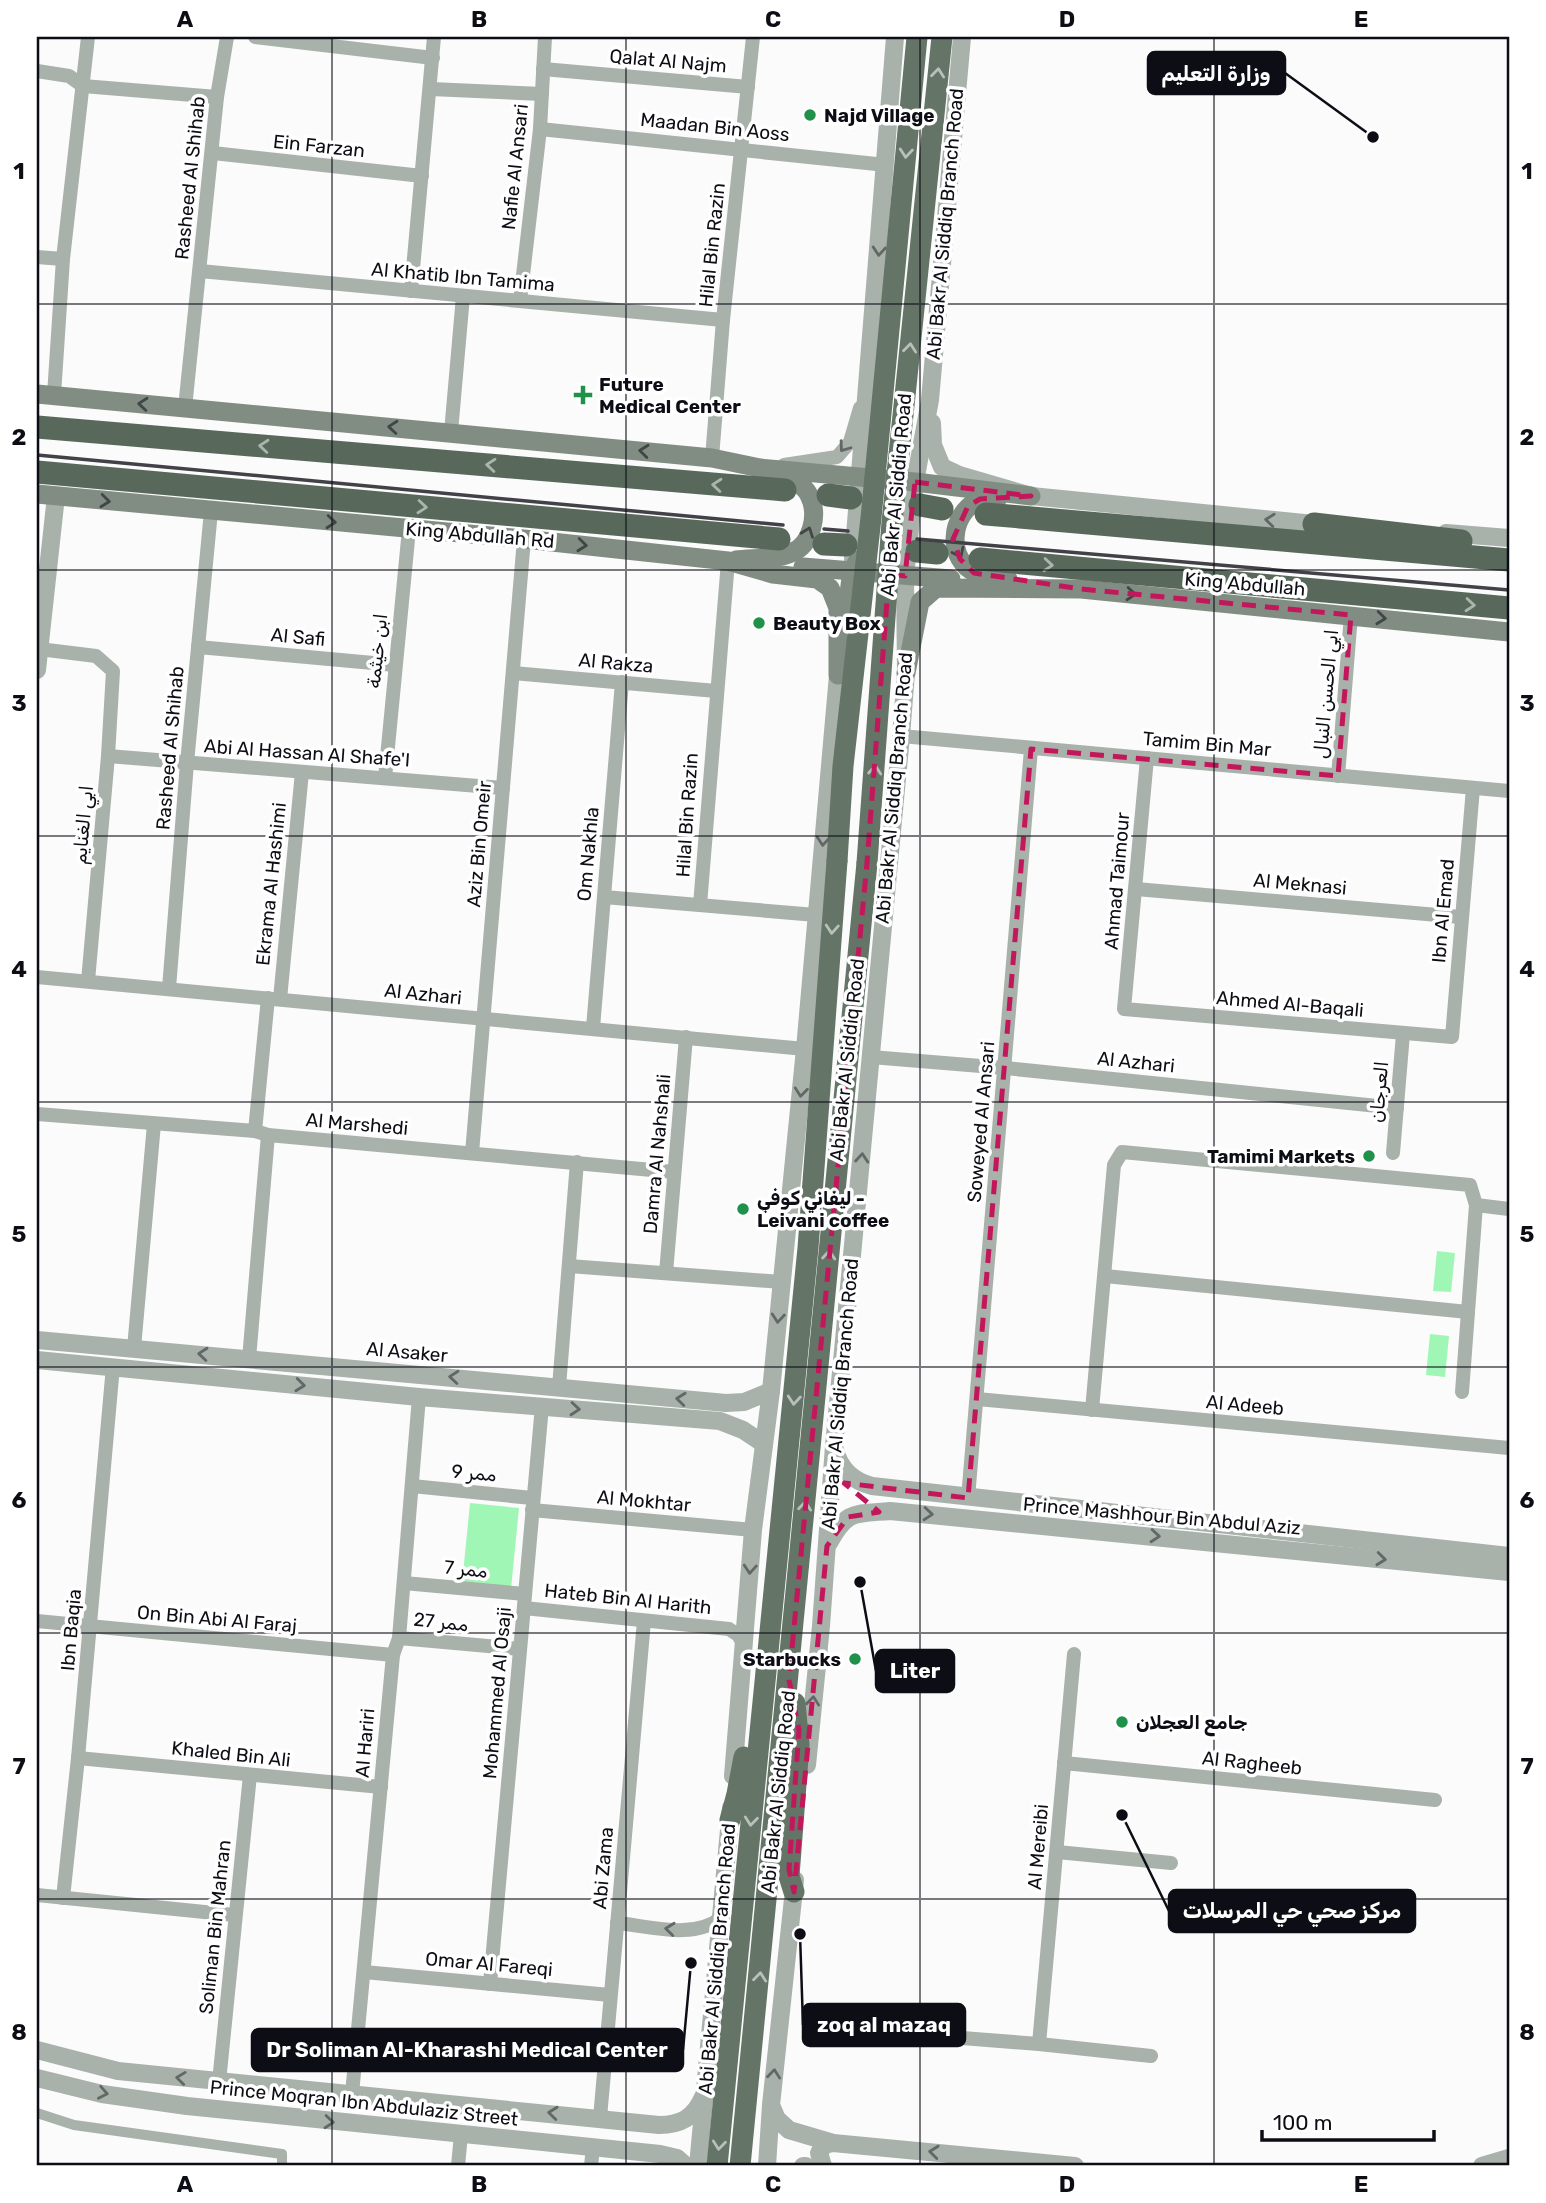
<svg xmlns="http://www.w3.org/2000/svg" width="1546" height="2203" viewBox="0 0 1546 2203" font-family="Rubik,'Noto Sans Arabic',sans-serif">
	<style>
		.green { fill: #a0f7b5 }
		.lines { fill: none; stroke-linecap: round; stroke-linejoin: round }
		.pedestrian { stroke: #a8b1aa; stroke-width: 10 }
		.minor { stroke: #a8b1aa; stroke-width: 14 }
		.tertiary { stroke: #a8b1aa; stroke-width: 18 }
		.secondary { stroke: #818d83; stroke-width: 19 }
		.primary { stroke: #647467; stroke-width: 21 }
		.trunk { stroke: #58695c; stroke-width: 23 }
		.rail { stroke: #414147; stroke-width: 3.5 }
		.primary-bridge { stroke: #647467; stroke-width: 21 }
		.oneway { stroke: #b9c0bb }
		.oneway2 { stroke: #626767 }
		.oneway3 { stroke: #414746 }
		.oneway4 { stroke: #acb4ae }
		.marked { fill: none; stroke: #c2185b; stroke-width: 5; stroke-dasharray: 14 9; stroke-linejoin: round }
		.grid { fill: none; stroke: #0d0d15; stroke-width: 2; stroke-opacity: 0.55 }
		.poi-dot { fill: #20914b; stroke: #fff; stroke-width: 2.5 }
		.labels { text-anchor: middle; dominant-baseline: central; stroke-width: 7; stroke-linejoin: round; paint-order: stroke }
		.street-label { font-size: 19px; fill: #0d0d15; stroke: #fff }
		.poi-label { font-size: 19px; font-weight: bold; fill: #0d0d15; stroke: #fff; text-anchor: start }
		.leader { fill: none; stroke: #0d0d15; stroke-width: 2.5 }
		.callout-dot { fill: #0d0d15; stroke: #fff; stroke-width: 2.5 }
		.callout { fill: #0d0d15; stroke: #0d0d15; stroke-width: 2.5 }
		.callout-label { font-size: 21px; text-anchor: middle; font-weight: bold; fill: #fff }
		.neatline { fill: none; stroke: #0d0d15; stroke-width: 2.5 }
		.grid-label { font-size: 23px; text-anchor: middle; font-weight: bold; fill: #0d0d15 }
	</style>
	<rect width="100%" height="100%" fill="#fbfbfb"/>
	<!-- green -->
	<g class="green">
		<path d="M1437,1251l18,2 -4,39 -18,-1z"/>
		<path d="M1430,1334l19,2 -4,41 -19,-2z"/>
		<path d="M470,1503l49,5 -8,81 -49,-5z"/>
	</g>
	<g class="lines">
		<!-- pedestrian -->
		<path class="pedestrian" d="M37,2113l37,12 208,29v12"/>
		<!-- minor -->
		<g class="minor">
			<path d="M255,37l178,21"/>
			<path d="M543,69l205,18"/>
			<path d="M37,71l32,5 14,10 134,11"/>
			<path d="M431,89l111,5"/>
			<path d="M540,129l346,36"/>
			<path d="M213,153l209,23"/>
			<path d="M37,257l26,2"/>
			<path d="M200,271l523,49"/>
			<path d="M411,291l23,-254"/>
			<path d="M520,301l20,-172 5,-92"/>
			<path d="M54,395l9,-136 25,-222"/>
			<path d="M185,408l32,-311 10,-60"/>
			<path d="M451,432l12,-136"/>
			<path d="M712,458l11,-138 30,-283"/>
			<path d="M784,465l53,-8 13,-15 10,-34"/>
			<path d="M198,647l197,18"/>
			<path d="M39,649l57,7 17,15 -5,85 -20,225"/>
			<path d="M513,673l203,18"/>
			<path d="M901,736l608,55"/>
			<path d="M108,756l395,32"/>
			<path d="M1147,758l-23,251 328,28 21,-249"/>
			<path d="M1338,776l13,-161"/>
			<path d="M385,778l24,-249"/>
			<path d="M1136,889l325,28"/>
			<path d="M604,897l212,18"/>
			<path d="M700,905l28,-344"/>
			<path d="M37,977l768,72"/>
			<path d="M169,988l18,-225 24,-252"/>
			<path d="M280,999l22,-227"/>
			<path d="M593,1028l29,-346"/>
			<path d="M871,1057l134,11 392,40"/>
			<path d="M37,1114l218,17 13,4 406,37"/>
			<path d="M255,1131l13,-133"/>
			<path d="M472,1153l52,-614"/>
			<path d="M1393,1153l10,-119"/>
			<path d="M1476,1205l33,4"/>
			<path d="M569,1266l212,16"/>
			<path d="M666,1273l20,-236"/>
			<path d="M1105,1276l363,36"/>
			<path d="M134,1348l20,-224"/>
			<path d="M249,1359l19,-224"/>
			<path d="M559,1387l18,-225"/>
			<path d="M977,1399l532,49"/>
			<path d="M1092,1410l22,-245 8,-13 348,33 6,20 -14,187"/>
			<path d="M412,1486l120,12"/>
			<path d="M968,1498l63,-749"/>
			<path d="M532,1510l221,20"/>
			<path d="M404,1583l121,11"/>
			<path d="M524,1608l205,21 9,6 6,9"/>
			<path d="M37,1621l356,34"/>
			<path d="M399,1638l121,11"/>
			<path d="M78,1758l303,29"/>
			<path d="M1064,1763l371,37"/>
			<path d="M1057,1852l114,11"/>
			<path d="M37,1895l197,20"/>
			<path d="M63,1898l15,-140 35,-392"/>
			<path d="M617,1923c33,3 76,17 104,-5"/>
			<path d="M364,1972l246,23"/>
			<path d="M490,1984l52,-578"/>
			<path d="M924,2035l115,9 112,12"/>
			<path d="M1039,2044l35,-390"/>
			<path d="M219,2082l31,-307"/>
			<path d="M352,2094l41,-439 6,-17 20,-241"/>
			<path d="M600,2118l44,-497"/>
			<path d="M458,2166l3,-32"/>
			<path d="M591,2166l2,-19"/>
		</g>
		<!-- tertiary -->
		<g class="tertiary">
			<path d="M932,423l1,22 9,22 17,8 72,21 293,29"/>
			<path d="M1446,533l63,5"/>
			<path d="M853,560l42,-523"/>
			<path d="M37,670l19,-174"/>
			<path d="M37,1340l689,63 18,-1 27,-11"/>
			<path d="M37,1360l382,37 301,24 23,9 21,14"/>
			<path d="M835,1450c5,19 18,31 37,36l637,70"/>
			<path d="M829,1543c18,-33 25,-29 61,-32l619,61"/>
			<path d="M807,1765l14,-139 13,-180 67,-710 5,-63 -1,-97 10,-94 15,-82 32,-363"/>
			<path d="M733,1776l20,-246 18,-139 34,-342 33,-374"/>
			<path d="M37,2050l81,21 541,54c21,0 35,-7 44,-28"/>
			<path d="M37,2078l65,16 85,12 473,48 17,4 9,8"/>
			<path d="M771,2105l6,14 12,11 44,13 242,23"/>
			<path d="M698,2166l33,-358"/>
			<path d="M767,2166l4,-61 24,-225"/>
			<path d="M803,2166h3"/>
			<path d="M823,2166l-4,-13 5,-8 9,-2"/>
			<path d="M1482,2166l27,-8"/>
		</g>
		<!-- secondary -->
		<g class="secondary">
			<path d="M37,394l675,64 48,10 155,14 116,14"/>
			<path d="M37,494l487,45 204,22 45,13 44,5 13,9 8,20v67"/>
			<path d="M998,498c-7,0 -15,0 -21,3 -27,14 -31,59 -1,72 9,4 22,5 32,6"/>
			<path d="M736,560c15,-2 42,-1 55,-7 21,-8 28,-39 18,-58 -5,-11 -20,-17 -31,-21"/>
			<path d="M803,567l148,12"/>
			<path d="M845,622l7,-51 6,-11"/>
			<path d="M906,673l14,-71 16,-14 145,1 428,43"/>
		</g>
		<!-- primary -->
		<g class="primary">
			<path d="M730,1820l7,-26 7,-37"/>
			<path d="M794,1892l-5,-16 10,-131 -4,-42"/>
			<path d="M717,2166l91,-918 29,-387"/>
			<path d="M740,2166l127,-1303"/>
		</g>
		<!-- trunk -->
		<g class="trunk">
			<path d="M37,427l748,63"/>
			<path d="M37,472l742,67"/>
			<path d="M828,495l23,3"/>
			<path d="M920,505l22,4"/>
			<path d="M986,514l523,46"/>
			<path d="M1314,524l147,17"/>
			<path d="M824,544l22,1"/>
			<path d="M917,551l20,2"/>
			<path d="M980,559l529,49"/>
		</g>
		<!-- rail -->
		<g class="rail">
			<path d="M37,455l746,70"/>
			<path d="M824,529l24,2"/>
			<path d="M917,539l592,51"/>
		</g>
		<!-- primary-bridge -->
		<g class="primary-bridge">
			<path d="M837,861l6,-95 28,-248 46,-481"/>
			<path d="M867,863l25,-341 50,-485"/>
		</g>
	</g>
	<!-- one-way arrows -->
	<defs><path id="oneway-chevron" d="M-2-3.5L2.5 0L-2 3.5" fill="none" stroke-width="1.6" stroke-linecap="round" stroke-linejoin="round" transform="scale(1.75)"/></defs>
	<g class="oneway">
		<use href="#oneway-chevron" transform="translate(938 73) rotate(-84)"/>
		<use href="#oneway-chevron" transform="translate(906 153) rotate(95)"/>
		<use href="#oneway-chevron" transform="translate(910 348) rotate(-84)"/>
		<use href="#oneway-chevron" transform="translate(875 770) rotate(-85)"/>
		<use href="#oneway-chevron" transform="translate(832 929) rotate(94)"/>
		<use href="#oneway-chevron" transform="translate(829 1255) rotate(-85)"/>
		<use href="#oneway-chevron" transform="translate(794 1400) rotate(95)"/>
		<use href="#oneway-chevron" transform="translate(805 1506) rotate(-84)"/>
		<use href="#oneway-chevron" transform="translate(751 1821) rotate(96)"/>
		<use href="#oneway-chevron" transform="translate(760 1977) rotate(-84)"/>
		<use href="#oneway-chevron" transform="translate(719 2145) rotate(96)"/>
	</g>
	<g class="oneway2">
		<use href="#oneway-chevron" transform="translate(879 251) rotate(95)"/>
		<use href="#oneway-chevron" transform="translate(844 447) rotate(126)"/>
		<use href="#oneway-chevron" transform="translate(1270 520) rotate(-174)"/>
		<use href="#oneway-chevron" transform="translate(823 841) rotate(95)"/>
		<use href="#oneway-chevron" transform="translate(801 1092) rotate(96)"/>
		<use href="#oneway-chevron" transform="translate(862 1158) rotate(-85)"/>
		<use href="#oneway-chevron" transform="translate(778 1318) rotate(95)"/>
		<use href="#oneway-chevron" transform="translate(203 1354) rotate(-175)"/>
		<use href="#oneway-chevron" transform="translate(454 1377) rotate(-175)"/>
		<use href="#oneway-chevron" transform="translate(300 1385) rotate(6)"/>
		<use href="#oneway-chevron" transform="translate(681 1399) rotate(-174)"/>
		<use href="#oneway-chevron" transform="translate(575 1409) rotate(5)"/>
		<use href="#oneway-chevron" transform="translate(928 1514) rotate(5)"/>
		<use href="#oneway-chevron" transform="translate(1155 1536) rotate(5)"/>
		<use href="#oneway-chevron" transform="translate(1381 1559) rotate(6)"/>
		<use href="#oneway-chevron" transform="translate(750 1569) rotate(94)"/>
		<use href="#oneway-chevron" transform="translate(813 1701) rotate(-84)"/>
		<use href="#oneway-chevron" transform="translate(670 1929) rotate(-174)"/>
		<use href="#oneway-chevron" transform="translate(774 2074) rotate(-84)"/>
		<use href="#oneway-chevron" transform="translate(181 2078) rotate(-173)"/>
		<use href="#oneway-chevron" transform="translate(103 2093) rotate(11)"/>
		<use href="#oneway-chevron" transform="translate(553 2113) rotate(-174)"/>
		<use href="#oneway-chevron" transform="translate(329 2122) rotate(5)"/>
		<use href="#oneway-chevron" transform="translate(934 2152) rotate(-174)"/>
	</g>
	<g class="oneway3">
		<use href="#oneway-chevron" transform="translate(143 404) rotate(-175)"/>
		<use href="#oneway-chevron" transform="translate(393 427) rotate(-175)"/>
		<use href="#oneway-chevron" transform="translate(644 451) rotate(-174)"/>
		<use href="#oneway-chevron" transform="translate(105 501) rotate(6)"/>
		<use href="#oneway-chevron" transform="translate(331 522) rotate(5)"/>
		<use href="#oneway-chevron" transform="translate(808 532) rotate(-70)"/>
		<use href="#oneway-chevron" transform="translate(582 545) rotate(6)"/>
		<use href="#oneway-chevron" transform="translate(959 553) rotate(64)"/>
		<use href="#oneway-chevron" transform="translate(1131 594) rotate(5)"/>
		<use href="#oneway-chevron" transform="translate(1381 618) rotate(6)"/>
	</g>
	<g class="oneway4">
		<use href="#oneway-chevron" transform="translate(264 446) rotate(-175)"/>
		<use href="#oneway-chevron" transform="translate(491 465) rotate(-175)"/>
		<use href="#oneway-chevron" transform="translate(717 485) rotate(-175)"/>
		<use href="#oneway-chevron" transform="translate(422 507) rotate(5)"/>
		<use href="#oneway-chevron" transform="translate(1048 565) rotate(5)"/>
		<use href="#oneway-chevron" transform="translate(1470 605) rotate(5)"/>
	</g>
	<!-- marked area -->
	<path class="marked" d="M915,482l116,14 -51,3 -12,7 -15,33 7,20 14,14 107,16 270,26 -13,161 -307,-27 -63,749 -124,-15 35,29 -31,5 -21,29 -33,346 -5,-23 10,-139 -10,-50 78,-817 22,-289 16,2z"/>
	<!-- grid -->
	<path class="grid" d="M332,37v2129M626,37v2129M920,37v2129M1214,37v2129M37,304h1472M37,570h1472M37,836h1472M37,1102h1472M37,1367h1472M37,1633h1472M37,1899h1472"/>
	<!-- markers -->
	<g class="poi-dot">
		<circle cx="810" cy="115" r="7"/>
		<path d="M579.5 384.5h7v7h7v7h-7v7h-7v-7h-7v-7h7z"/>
		<circle cx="759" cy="623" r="7"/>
		<circle cx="1369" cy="1156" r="7"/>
		<circle cx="743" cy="1209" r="7"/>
		<circle cx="855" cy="1659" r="7"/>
		<circle cx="1122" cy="1722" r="7"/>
	</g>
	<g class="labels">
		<!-- street labels -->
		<g class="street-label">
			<text transform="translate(668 61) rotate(5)">Qalat Al Najm</text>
			<text transform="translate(715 127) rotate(6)">Maadan Bin Aoss</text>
			<text transform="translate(319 146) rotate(6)">Ein Farzan</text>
			<text transform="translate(515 167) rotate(-84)">Nafie Al Ansari</text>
			<text transform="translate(190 178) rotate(-84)">Rasheed Al Shihab</text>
			<text transform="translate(945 224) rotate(-85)">Abi Bakr Al Siddiq Branch Road</text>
			<text transform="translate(712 245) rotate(-84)">Hilal Bin Razin</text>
			<text transform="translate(463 277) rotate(5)">Al Khatib Ibn Tamima</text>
			<text transform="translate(896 495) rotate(-85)">Abi Bakr Al Siddiq Road</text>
			<text transform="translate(480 535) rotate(5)">King Abdullah Rd</text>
			<text transform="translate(1245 584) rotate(5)">King Abdullah</text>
			<text transform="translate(298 637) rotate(5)">Al Safi</text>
			<text transform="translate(377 651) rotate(-84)">ابن خيثمة</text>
			<text transform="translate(616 663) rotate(5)">Al Rakza</text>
			<text transform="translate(1326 694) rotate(-85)">ابي الحسن النبال</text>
			<text transform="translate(1207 744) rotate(5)">Tamim Bin Mar</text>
			<text transform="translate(170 748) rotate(-85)">Rasheed Al Shihab</text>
			<text transform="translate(307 753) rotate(4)">Abi Al Hassan Al Shafe'I</text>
			<text transform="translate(894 788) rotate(-85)">Abi Bakr Al Siddiq Branch Road</text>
			<text transform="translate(687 815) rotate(-86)">Hilal Bin Razin</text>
			<text transform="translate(83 825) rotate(-85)">ابي الغنايم</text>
			<text transform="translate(479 844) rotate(-85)">Aziz Bin Omeir</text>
			<text transform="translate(588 854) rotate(-85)">Om Nakhla</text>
			<text transform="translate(1117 881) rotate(-85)">Ahmad Taimour</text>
			<text transform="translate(271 884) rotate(-84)">Ekrama Al Hashimi</text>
			<text transform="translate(1300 884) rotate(5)">Al Meknasi</text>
			<text transform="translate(1443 911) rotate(-85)">Ibn Al Emad</text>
			<text transform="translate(423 994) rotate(6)">Al Azhari</text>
			<text transform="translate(1290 1004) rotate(5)">Ahmed Al-Baqali</text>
			<text transform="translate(847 1060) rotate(-84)">Abi Bakr Al Siddiq Road</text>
			<text transform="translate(1136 1062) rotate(6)">Al Azhari</text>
			<text transform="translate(1379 1092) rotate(-85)">العرجان</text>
			<text transform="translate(981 1122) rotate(-85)">Soweyed Al Ansari</text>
			<text transform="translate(357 1124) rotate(5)">Al Marshedi</text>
			<text transform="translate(657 1154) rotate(-85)">Damra Al Nahshali</text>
			<text transform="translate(407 1352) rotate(5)">Al Asaker</text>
			<text transform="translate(840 1394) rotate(-85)">Abi Bakr Al Siddiq Branch Road</text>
			<text transform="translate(1245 1405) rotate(5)">Al Adeeb</text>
			<text transform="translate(474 1473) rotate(5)">ممر 9</text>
			<text transform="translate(644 1501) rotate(5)">Al Mokhtar</text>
			<text transform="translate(1162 1516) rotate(5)">Prince Mashhour Bin Abdul Aziz</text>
			<text transform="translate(466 1569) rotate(6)">ممر 7</text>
			<text transform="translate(628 1599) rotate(6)">Hateb Bin Al Harith</text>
			<text transform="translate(217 1619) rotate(5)">On Bin Abi Al Faraj</text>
			<text transform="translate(441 1622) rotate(6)">ممر 27</text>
			<text transform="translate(71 1630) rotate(-85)">Ibn Baqia</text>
			<text transform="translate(497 1693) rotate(-85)">Mohammed Al Osaji</text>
			<text transform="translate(365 1743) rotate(-85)">Al Hariri</text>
			<text transform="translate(231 1754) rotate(6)">Khaled Bin Ali</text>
			<text transform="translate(1252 1763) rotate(6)">Al Ragheeb</text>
			<text transform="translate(778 1792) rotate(-84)">Abi Bakr Al Siddiq Road</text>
			<text transform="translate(1038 1847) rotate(-85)">Al Mereibi</text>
			<text transform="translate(603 1868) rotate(-85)">Abi Zama</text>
			<text transform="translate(215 1927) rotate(-84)">Soliman Bin Mahran</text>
			<text transform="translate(717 1959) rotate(-85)">Abi Bakr Al Siddiq Branch Road</text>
			<text transform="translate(489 1964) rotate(5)">Omar Al Fareqi</text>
			<text transform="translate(364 2103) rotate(6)">Prince Moqran Ibn Abdulaziz Street</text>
		</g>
		<!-- poi labels -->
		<g class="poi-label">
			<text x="824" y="115">Najd Village</text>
			<text x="599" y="384">Future<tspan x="599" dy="22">Medical Center</tspan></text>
			<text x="773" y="623">Beauty Box</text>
			<text x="1355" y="1156" text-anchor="end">Tamimi Markets</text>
			<text x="757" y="1198">ليفاني كوفي -<tspan x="757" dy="22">Leivani coffee</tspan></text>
			<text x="841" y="1659" text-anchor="end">Starbucks</text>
			<text x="1136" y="1722">جامع العجلان</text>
		</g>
	</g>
	<!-- callouts -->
	<path class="leader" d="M1373 137L1285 73M860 1582L876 1671M1122 1815L1169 1911M800 1934L803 2025M691 1963L683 2050"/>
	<g class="callout-dot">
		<circle cx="1373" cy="137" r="7"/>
		<circle cx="860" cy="1582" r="7"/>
		<circle cx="1122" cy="1815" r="7"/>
		<circle cx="800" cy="1934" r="7"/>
		<circle cx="691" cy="1963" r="7"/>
	</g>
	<g class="callout">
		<rect x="1148" y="52" width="137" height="42" rx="7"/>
		<rect x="876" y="1650" width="78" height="42" rx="7"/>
		<rect x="1169" y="1890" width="246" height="42" rx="7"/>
		<rect x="803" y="2004" width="162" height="42" rx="7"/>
		<rect x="252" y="2029" width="431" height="42" rx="7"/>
	</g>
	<g class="callout-label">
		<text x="1216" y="81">وزارة التعليم</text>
		<text x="915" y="1678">Liter</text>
		<text x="1292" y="1918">مركز صحي حي المرسلات</text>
		<text x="884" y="2032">zoq al mazaq</text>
		<text x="467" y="2057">Dr Soliman Al-Kharashi Medical Center</text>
	</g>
	<!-- border -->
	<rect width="1546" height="2203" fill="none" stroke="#ffffff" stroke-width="77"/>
	<!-- scale -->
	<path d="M1262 2130v10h172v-10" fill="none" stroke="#0d0d15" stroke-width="3.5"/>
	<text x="1273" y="2130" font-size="21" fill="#0d0d15" stroke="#ffffff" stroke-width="5" paint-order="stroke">100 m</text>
	<rect x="38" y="38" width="1470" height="2126" class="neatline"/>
	<g class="grid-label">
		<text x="185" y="27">A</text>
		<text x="479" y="27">B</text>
		<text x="773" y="27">C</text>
		<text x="1067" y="27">D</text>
		<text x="1361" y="27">E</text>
		<text x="19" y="179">1</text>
		<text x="1527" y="179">1</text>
		<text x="19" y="445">2</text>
		<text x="1527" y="445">2</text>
		<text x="19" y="711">3</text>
		<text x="1527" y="711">3</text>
		<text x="19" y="977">4</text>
		<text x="1527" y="977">4</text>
		<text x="19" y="1242">5</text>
		<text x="1527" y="1242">5</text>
		<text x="19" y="1508">6</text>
		<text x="1527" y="1508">6</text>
		<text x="19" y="1774">7</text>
		<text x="1527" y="1774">7</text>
		<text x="19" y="2040">8</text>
		<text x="1527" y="2040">8</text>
		<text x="185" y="2192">A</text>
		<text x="479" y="2192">B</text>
		<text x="773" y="2192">C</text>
		<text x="1067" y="2192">D</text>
		<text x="1361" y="2192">E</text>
	</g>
</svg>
